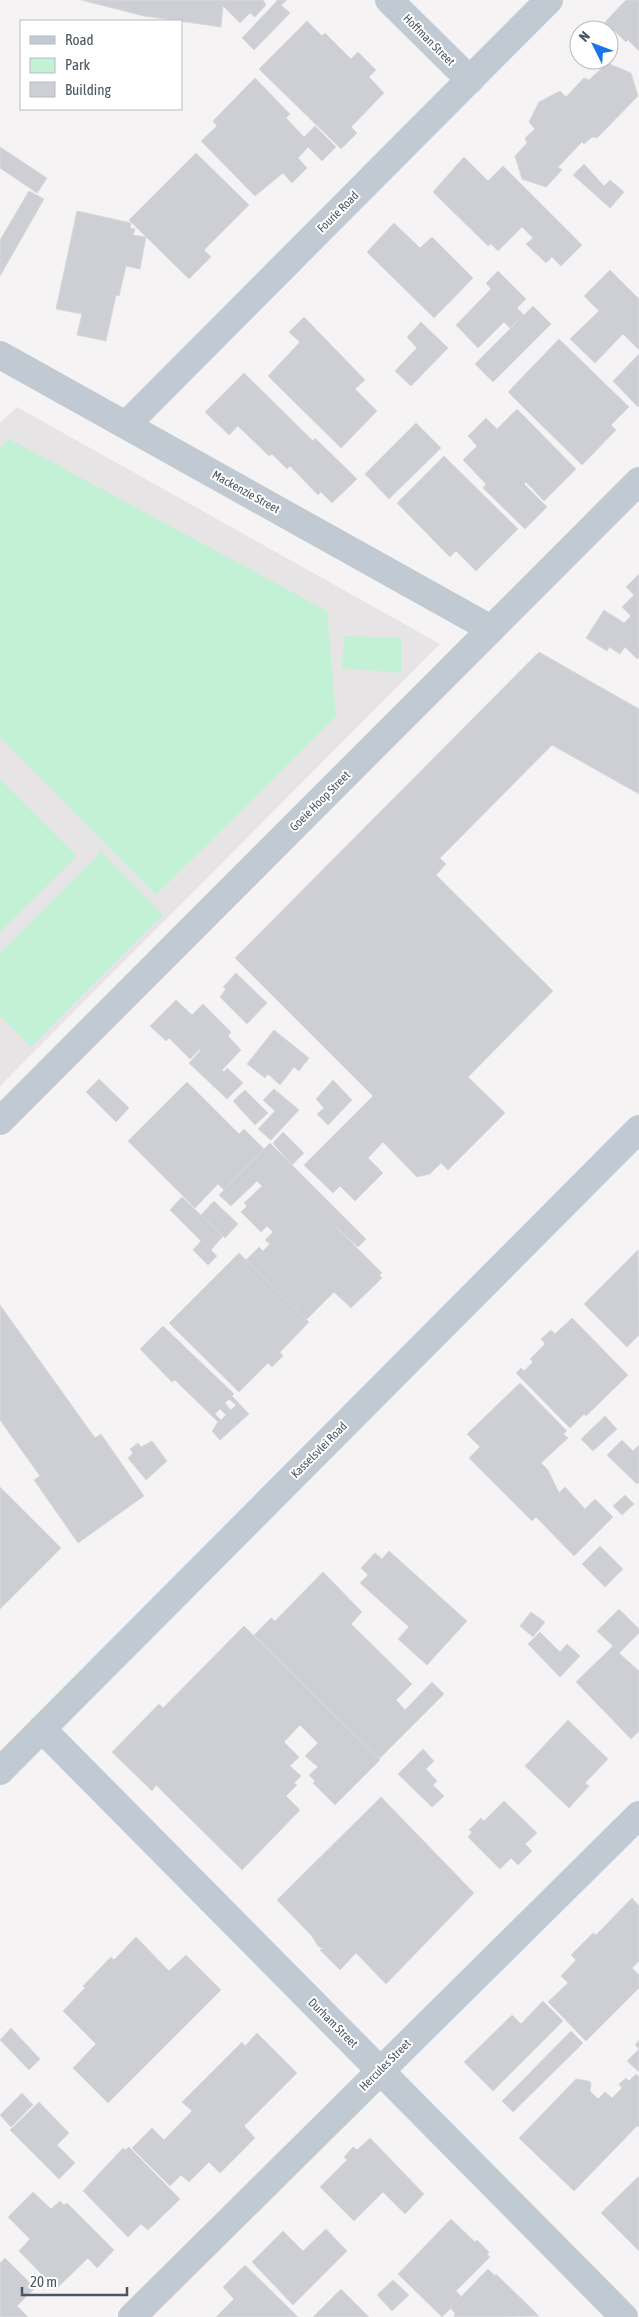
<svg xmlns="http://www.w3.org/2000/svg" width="639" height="2317" viewBox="0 0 639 2317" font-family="'Asap Condensed',sans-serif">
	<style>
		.education { fill: #e6e4e5 }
		.green { fill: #c3f1d5 }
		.building { fill: #cdcfd5; stroke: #d7d9de; fill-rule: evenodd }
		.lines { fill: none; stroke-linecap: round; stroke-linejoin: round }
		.minor { stroke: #c1cad2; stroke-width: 28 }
		.labels { text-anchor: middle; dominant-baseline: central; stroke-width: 4; stroke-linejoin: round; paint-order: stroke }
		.street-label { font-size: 12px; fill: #4a5661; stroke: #fff }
	</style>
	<rect width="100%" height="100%" fill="#f5f3f3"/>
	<!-- education -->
	<path class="education" d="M17,407l423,237 -440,442v-663z"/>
	<!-- green -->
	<g class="green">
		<path d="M9,439l318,172 9,105 -180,179 -156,-158v-289z"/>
		<path d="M344,636l57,2v35l-59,-5z"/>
		<path d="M0,779l77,77 -77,76z"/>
		<path d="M101,852l62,63 -132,132 -31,-31v-63z"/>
	</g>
	<!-- building -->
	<g class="building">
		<path d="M81,0h182l3,5 -11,12 -5,-4 -10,10 -17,-17 -2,21 -77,-11z"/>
		<path d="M276,0h11l-6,5 9,8 -36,37 -12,-12 35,-37z"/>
		<path d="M626,0h13v51l-11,-11 -2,2 -21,-20z"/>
		<path d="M307,21l15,15 3,-3 26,26 7,-7 18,18 -7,7 15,16 -33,34 6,6 -16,16 -82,-80z"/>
		<path d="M607,63l24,10 7,23 -41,42 -5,-1 -8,7 -2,-2 -24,25 4,3 -16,17 -24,-8 -7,-23 12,-13 -2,-5 10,-9 -6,-7 10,-20 21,-11 6,6 18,-19 5,2z"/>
		<path d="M255,78l35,36 -4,4 18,19 11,-11 21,21 -14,14 -14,-14 -10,11 9,10 -15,15 -9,-10 -28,23 -54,-55 16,-15 -4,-5z"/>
		<path d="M0,147l47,31 -10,15 -37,-25z"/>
		<path d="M196,153l53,52 -45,45 7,7 -22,22 -60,-59z"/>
		<path d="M464,157l24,24 15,-15 79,79 -21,21 -9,-9 -6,6 -20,-19 7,-6 -11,-11 -24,24 -7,-7 -3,2 -55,-54z"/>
		<path d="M584,164l20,22 6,-6 14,12 -14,16 -37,-33z"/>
		<path d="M29,191l15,8 -44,77v-36z"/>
		<path d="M77,211l54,12 -1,5 5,1 -2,6 13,2 -6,32 -14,-3 -7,30 -3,-1 -10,46 -29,-6 5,-21 -26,-5z"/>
		<path d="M394,223l26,25 12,-11 41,41 -39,40 -67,-66z"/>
		<path d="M610,270l29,29v51l-16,-16 -28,29 -25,-24 29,-28 -15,-15z"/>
		<path d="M498,271l28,28 -9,9 7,7 -14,13 -6,-6 -26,26 -22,-23 35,-36 -5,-6z"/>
		<path d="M533,306l18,18 -58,58 -18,-18z"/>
		<path d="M304,317l61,63 -10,9 22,22 -36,37 -73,-72 32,-34 -11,-10z"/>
		<path d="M421,322l27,26 -37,38 -16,-15 22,-23 -10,-11z"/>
		<path d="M559,339l70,68 -18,18 5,5 -34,35 -74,-73z"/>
		<path d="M639,354v52l-1,1 -25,-26z"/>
		<path d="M244,373l69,68 2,-3 42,41 -25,24 -11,-11 -3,3 -28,-29 -3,3 -15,-15 -3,2 -31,-30 -9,9 -24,-23z"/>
		<path d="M517,409l59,60 -32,32 -18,-19 -2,2 23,23 -22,22 -42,-41 3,-4 -23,-24 14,-14 -9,-10 18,-18 11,11z"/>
		<path d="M416,423l25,25 -52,51 -24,-25z"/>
		<path d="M444,456l74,73 -42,42 -20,-20 -6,6 -53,-54z"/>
		<path d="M639,574v83l-2,2 -12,-12 -5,7 -11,-7 -2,4 -21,-13 18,-28 20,13 7,-7 -9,-9 12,-12 -8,-8z"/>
		<path d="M539,652l100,57v85l-87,-49 -112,113 6,6 -10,11 117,116 -85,86 37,36 -57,57 -7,-7 -11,11 -13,3 -34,-35 -15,16 15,15 -28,28 -15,-15 -7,7 -29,-28 69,-69 -138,-138z"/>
		<path d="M236,973l31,30 -20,21 -27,-27 6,-8 -3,-2z"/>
		<path d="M176,1000l16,15 11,-11 28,28 -3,4 13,14 -19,20 2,2 3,-4 16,15 -16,16 -38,-36 12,-13 -1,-1 -10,10 -21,-21 -3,3 -16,-15z"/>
		<path d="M274,1030l35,28 -10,13 -5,-4 -14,18 -12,-11 -3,4 -18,-14z"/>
		<path d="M99,1079l30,29 -13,14 -30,-30z"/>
		<path d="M333,1080l19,20 -24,25 -11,-11 7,-6 -8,-9z"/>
		<path d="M187,1082l52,52 5,-5 20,20 -40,41 -6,-6 -23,24 -67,-67z"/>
		<path d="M274,1089l25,21 -28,30 -13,-11 17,-18 -12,-11z"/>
		<path d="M245,1090l23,23 -13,12 -22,-24z"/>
		<path d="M283,1132l21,21 -12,12 -19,-22z"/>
		<path d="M270,1143l96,96 -8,8 -24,-22 48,48 -3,2 3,3 -31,30 -17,-16 -28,28 -60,-60 13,-13 4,4 7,-7 -5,-4 8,-8 -6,-6 -6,6 -20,-20 6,-6 -3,-3 18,-17 -5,-5 -26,25 -12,-11z"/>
		<path d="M182,1197l41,39 -12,14 6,6 -9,9 -15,-15 8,-9 -31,-31z"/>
		<path d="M214,1201l24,23 -13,14 -24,-23z"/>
		<path d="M638,1250l1,85 -12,12 -43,-43z"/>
		<path d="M239,1253l70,69 -29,30 3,4 -11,11 -4,-4 -29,29 -70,-69z"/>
		<path d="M0,1305l95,133 6,-4 43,62 -66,47 -44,-63 6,-4 -40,-56z"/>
		<path d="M572,1318l56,57 -42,41 -2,-2 -14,14 -54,-55 5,-5 3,3 9,-9 -3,-3 15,-15 -4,-5 10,-9 4,4z"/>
		<path d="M163,1326l71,68 -2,2 17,18 -29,26 -8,-9 6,-9 -43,-42 -3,2 -32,-33zM229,1399l7,6 -5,5 -6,-7zM220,1409l6,6 -5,5 -6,-6z"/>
		<path d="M520,1383l47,48 -4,3 5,4 -27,25 7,7 11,23 6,-6 20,22 10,-10 18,18 -39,39 -38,-39 -4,4 -63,-63 11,-11 -13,-13z"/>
		<path d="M605,1416l12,13 -24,22 -12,-12z"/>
		<path d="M622,1440l11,11 6,-6v37l-2,2 -30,-29z"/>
		<path d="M152,1441l15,20 -21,19 -18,-22 5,-5 -3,-4 8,-6 3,4z"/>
		<path d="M0,1487l61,61 -61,61z"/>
		<path d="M625,1495l9,9 -12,11 -9,-9z"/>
		<path d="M600,1546l23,23 -18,18 -23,-23z"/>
		<path d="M389,1551l78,70 -40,44 -29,-26 11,-12 -49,-44 8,-8 -7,-7 14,-15 7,6z"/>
		<path d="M323,1572l39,40 -11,12 61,60 -16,16 9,10 27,-28 12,12 -65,65 -125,-124 17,-17 4,3z"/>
		<path d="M619,1609l20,20v4l-20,20 20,18v60l-8,8 -55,-57 37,-36 -16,-15z"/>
		<path d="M531,1612l14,10 -12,15 -13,-11z"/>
		<path d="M244,1626l136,134 -45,45 -22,-22 2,-2 -6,-6 9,-8 -13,-11 13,-13 -18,-18 -16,17 15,15 -9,9 11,10 -7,7 3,2 -11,11 14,14 -58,60 -86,-85 -4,6 -40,-39 47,-48 4,4z"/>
		<path d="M540,1632l20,20 7,-8 13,12 -20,21 -32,-33z"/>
		<path d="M568,1720l40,39 -23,24 4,3 -20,22 -44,-42z"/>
		<path d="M423,1749l11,12 -8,8 11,12 -4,4 11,11 -12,11 -34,-33z"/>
		<path d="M381,1797l93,96 -88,91 -30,-31 -16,17 -20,-20 3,-1 -5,-3 -7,-11 -34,-35z"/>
		<path d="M504,1801l33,32 -12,11 7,7 -14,14 -7,-7 -11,11 -32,-32 4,-5 -3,-2 12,-12 3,3z"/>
		<path d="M632,1898l7,8v55l-7,7 7,7v13l-53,53 -38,-39 20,-19 -7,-7 15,-16 -5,-5 22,-22 3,2z"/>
		<path d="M136,1937l33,34 17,-16 35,35 -113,113 -35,-35 23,-24 -33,-33 22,-23 -2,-2 28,-29 3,3z"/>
		<path d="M543,2001l20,20 -70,70 -29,-29 48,-47 9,9z"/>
		<path d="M11,2028l29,31 -11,11 -29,-30z"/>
		<path d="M571,2031l12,12 -70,69 -11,-11z"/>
		<path d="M257,2033l40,40 -53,53 11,12 -35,35 -11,-11 -20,20 -8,-7 -11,11 -38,-38 20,-20 12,12 28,-29 -10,-9 60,-60 3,4z"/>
		<path d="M639,2040v32l-12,-11 12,-12 -4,-4z"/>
		<path d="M636,2074l3,3v50l-2,-1 -63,65 -55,-53 57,-59 12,2 3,2 -1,8 8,8 7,-7 7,6 10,-10 -3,-4 7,-6 3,3z"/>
		<path d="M22,2093l11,12 -22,22 -11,-12z"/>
		<path d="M39,2102l30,31 -12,12 18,18 -16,16 -49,-49z"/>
		<path d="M370,2138l54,56 -19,20 -22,-22 -29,29 -34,-34 27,-27 -3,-3 9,-10 4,3z"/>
		<path d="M129,2147l51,52 -32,31 -7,-6 -13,13 -45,-46 40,-43 2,2z"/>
		<path d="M639,2176v75l-38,-38z"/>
		<path d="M33,2192l18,17 9,-8 4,4 3,-2 47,47 -17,18 -9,-10 -32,31 -37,-38 11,-12 -22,-22z"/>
		<path d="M451,2219l24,23 2,-2 12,12 -2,3 3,2 -34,34 6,6 -20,20 -44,-43z"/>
		<path d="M326,2229l21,22 -54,54 -41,-43 31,-31 20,20z"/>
		<path d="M5,2258l30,30 -18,18 11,11h-28v-54z"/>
		<path d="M245,2265l53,52h-82l18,-18 -11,-12z"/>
		<path d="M488,2269l7,7 1,-2 43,42 -85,1 1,-4 -5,-5z"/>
		<path d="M393,2280l16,15 -17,16 -15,-16z"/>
		<path d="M341,2289l28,28h-56z"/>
	</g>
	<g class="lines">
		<!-- minor -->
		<g class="minor">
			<path d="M389,0l81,80"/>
			<path d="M0,355l491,274"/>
			<path d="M126,425l423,-425"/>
			<path d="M0,1121l639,-640"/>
			<path d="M42,1729l582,588"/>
			<path d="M0,1771l639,-642"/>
			<path d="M132,2317l507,-502"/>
		</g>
	</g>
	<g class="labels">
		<!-- street labels -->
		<g class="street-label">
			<text transform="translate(429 40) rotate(45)">Hoffman Street</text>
			<text transform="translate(338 212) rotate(-45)">Fourie Road</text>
			<text transform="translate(246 492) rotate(29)">Mackenzie Street</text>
			<text transform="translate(320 801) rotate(-45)">Goeie Hoop Street</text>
			<text transform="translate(319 1450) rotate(-45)">Kasselsvlei Road</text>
			<text transform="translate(333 2023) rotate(45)">Durham Street</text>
			<text transform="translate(385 2065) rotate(-45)">Hercules Street</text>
		</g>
	</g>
	<!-- legend -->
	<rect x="20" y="20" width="162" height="90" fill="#ffffff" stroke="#b7bbc0"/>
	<rect x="30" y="36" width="25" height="8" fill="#c1cad2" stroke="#b7bbc0"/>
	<text x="65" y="45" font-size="15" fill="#4a5661">Road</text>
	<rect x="30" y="58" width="25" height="15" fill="#c3f1d5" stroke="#b7bbc0"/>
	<text x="65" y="70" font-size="15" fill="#4a5661">Park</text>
	<rect x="30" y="82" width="25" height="15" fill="#cdcfd5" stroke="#b7bbc0"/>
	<text x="65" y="95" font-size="15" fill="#4a5661">Building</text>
	<!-- north arrow -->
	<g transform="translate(594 45) rotate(312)"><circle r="24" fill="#ffffff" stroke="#b7bbc0"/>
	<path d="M0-4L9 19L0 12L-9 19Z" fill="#1a73e8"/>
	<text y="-8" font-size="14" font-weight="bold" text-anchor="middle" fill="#4a5661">N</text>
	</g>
	<!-- scale -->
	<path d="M22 2287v8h105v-8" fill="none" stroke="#4a5661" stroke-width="2.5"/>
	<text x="30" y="2287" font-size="15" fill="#4a5661" stroke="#ffffff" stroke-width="4" paint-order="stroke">20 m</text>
</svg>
